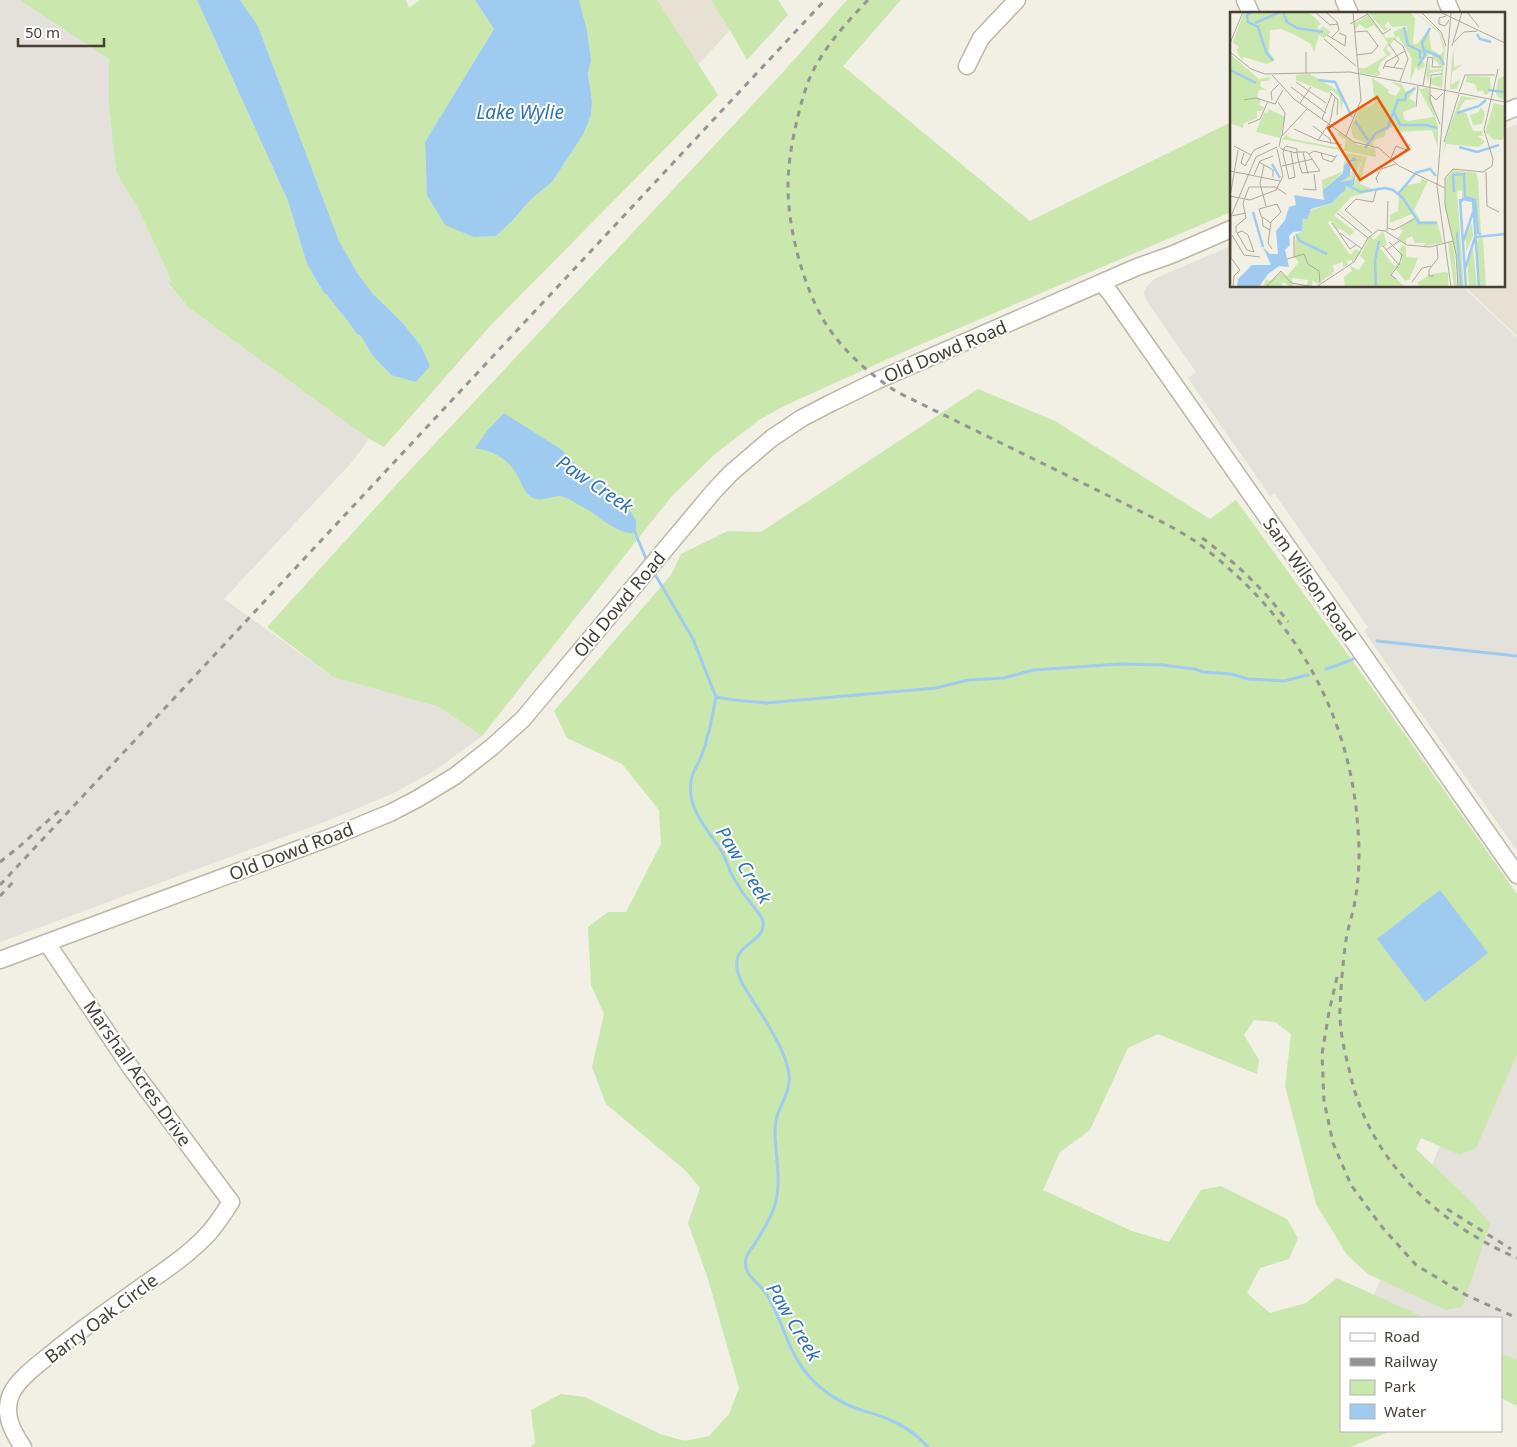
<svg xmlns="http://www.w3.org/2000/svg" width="1517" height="1447" viewBox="0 0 1517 1447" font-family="'Noto Sans',sans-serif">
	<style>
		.residential { fill: #e6e1d3 }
		.industrial { fill: #e4e0da }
		.green { fill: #cae7ad }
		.water { fill: #a0cbf0 }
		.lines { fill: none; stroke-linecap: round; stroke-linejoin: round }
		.stream { stroke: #a0cbf0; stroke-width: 3 }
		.minor-casing { stroke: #beb7a7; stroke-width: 19 }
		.minor { stroke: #fff; stroke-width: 16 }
		.rail { stroke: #949494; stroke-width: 3; stroke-dasharray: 6 6; stroke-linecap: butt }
		.labels { text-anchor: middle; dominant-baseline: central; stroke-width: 4; stroke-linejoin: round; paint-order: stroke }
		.street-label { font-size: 18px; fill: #453f34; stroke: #fff }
		.water-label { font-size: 19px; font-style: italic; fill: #2d72b1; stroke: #fff }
		.inset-river { fill: none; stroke: #a0cbf0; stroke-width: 2.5 }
		.inset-road { fill: none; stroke: #ada99e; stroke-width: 1 }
		.view { fill: #e8590c; fill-opacity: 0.15; stroke: #e8590c; stroke-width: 2.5 }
		.inset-edge { fill: none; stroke: #453f34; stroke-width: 2.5 }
	</style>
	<rect width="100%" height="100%" fill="#f2efe5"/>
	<!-- residential -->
	<g class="residential">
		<path d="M579,0h179l-139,150z"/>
		<path d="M1517,124v212l-53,-50h39v-156z"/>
	</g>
	<!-- industrial -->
	<g class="industrial">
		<path d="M0,0h20l89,59v45l7,68 25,42 31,68 -4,2 21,24 180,131 -17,23 -128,137 109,78 106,30 43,29 -48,35 -40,22 -67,28 -327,121z"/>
		<path d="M1231,246v40h231l55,52v513l-153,-220 4,-4 -94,-134 -4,3 -82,-118 8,-6 -50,-72 -2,-7 3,-7 7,-7z"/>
		<path d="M1517,973v399l-16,-7v-47h-104l-28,-12z"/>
	</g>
	<!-- green -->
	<g class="green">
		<path d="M20,0h177l91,201 19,63 17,29 3,2 14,18 3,3 13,18 4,2 12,20 18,19h30l9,-9 -9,-20 -19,-24 -28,-27 -16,-21 -19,-33 -81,-215 -18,-26h166l3,8 11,-8h55l19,29 -69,113 2,53 47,42 22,-1 18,-17 15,-18 23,-19 31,-47 5,-12 3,-8 1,-14 -4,-27 3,-14 -4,-30 -8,-30h78l61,95 -227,230 -107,122 -15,-8 -180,-131 -21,-25 4,-1 -31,-68 -25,-42 -7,-68v-45z"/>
		<path d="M711,0h67l10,15 -41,45 -17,-30z"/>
		<path d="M847,0h54l-58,66 187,155 201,-99v90l-321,137 -126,57 -25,14 -44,34 -44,43 -189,239 -43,-29 -106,-30 -66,-50 131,-144 387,-413z"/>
		<path d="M978,389l77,32 155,98 26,-19 144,199 137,195v160l-41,94 -16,7 -39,-17 -5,11 59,56 15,19 -28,83 -16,3 -78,-36 -21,-19 -31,-51 -31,-118 6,-52 -16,-12 -21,-2 -10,15 15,25 -2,14 -99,-40 -30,14 -38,82 -30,22 -17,38 89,41 37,11 32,-52 20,-4 66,33 11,19 -9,21 -29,9 -13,25 23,20 36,-10 31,-25 88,40h-84v113h50l-41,16h-820l5,-4 -4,-33 30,-16 24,3 75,37 25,7 24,-5 20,-22 10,-26 -31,-109 -20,-56 12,-35 -15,-18 -79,-66 -14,-37 12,-53 -13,-29 -3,-58 20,-15h18l35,-68 -2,-34 -37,-46 -55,-26 -13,-27 117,-136 10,-21 47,-23 33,1z"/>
		<path d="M1501,1353l16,7v46l-16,-8z"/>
	</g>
	<!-- water -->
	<g class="water">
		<path d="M197,0h43l18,26 81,215 19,33 16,21 28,27 19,24 9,20 -14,16 -25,-7 -18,-19 -12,-20 -4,-2 -13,-18 -3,-3 -14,-18 -3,-2 -17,-29 -19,-63z"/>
		<path d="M475,0h104l8,30 4,30 -3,14 4,27 -1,14 -3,8 -5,12 -31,47 -23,19 -15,18 -18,17 -22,1 -29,-12 -18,-30 -2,-53 69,-113z"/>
		<path d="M504,413l58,37 9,10 19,17 14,9 2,4 7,4 16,15 7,12v11c-14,6 -39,-17 -51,-24 -7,-3 -17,-11 -25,-12 -9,0 -17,6 -27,2 -9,-4 -12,-17 -17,-25 -11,-17 -23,-21 -41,-25l13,-18z"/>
		<path d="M1440,890l48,63 -63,49 -48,-63z"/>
	</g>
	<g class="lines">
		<!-- stream -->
		<g class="stream">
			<path d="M634,530l13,31"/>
			<path d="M653,571l40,68 23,58 -7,35c-3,4 -2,9 -4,14 -1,4 -3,7 -4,11 -3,7 -9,16 -10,24 -4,30 17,48 31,71 4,7 6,14 9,21 3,7 8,13 12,20 4,6 18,21 20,28 4,27 -43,19 -20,64 14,23 50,72 46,98 -2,17 -14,27 -14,47 0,25 7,50 0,75 -5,15 -13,27 -21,40 -3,4 -7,9 -8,13 -4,18 14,24 21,37 15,24 20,53 37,75 13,17 31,30 51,38 11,4 22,6 33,11 15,6 29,16 40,28"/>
			<path d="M1377,641l140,15"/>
			<path d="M1326,669l23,-8 4,-2"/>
			<path d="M716,697l18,3 32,3 170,-15 32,-8 36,-2 29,-8 87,-6 43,1 32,4 8,3 28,2 17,5 36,2 24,-6"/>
		</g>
		<!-- minor casing -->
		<g class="minor-casing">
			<g id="minor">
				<path d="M1245,0l6,14"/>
				<path d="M1344,0l6,14"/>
				<path d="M1446,0l6,14"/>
				<path d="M967,66l14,-28 36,-38"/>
				<path d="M1503,113l14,-6"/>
				<path d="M1102,283l9,11 406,581"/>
				<path d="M0,960l334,-124 56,-23 27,-14 38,-23 37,-29 31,-28 191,-228 17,-18 41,-35 30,-20 29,-15 47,-23 259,-113 34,-12 60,-26"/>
				<path d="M23,1447c-11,-16 -20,-33 -12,-53 8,-17 32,-33 46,-45 26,-21 53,-40 80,-59 24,-17 49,-33 69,-54 10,-10 17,-22 25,-34l-100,-134 -84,-125"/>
			</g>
		</g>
		<!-- minor -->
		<use href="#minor" class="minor"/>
		<!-- rail -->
		<g class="rail">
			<path d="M868,0c-20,21 -40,43 -54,69 -7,13 -11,28 -15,43 -6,24 -11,49 -11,75 0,42 15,98 36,134 18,29 45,53 73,71l263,129c12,6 24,13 35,20 14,10 28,22 41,34 73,67 116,156 122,255 2,23 1,48 -3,71 -2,13 -7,26 -9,39 -3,22 -5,45 -6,67 -1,21 4,42 9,62 2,8 4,17 7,26 25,76 89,132 161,163"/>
			<path d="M1202,538c33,24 62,51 86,84"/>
			<path d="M0,862l20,-16 43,-39"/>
			<path d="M0,885l825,-885"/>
			<path d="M0,896l14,-15"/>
			<path d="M1337,977l-8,35 -7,42 2,47 9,42 18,42 31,42 34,38 50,30 51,23"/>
			<path d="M1447,1209l64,40"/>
		</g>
	</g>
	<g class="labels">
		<!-- street labels -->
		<g class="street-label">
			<text transform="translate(945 351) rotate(-23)">Old Dowd Road</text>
			<text transform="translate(1310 579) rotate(55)">Sam Wilson Road</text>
			<text transform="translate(619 604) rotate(-50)">Old Dowd Road</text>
			<text transform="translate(291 851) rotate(-21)">Old Dowd Road</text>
			<text transform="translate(138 1073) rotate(55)">Marshall Acres Drive</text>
			<text transform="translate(101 1318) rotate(-37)">Barry Oak Circle</text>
		</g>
		<!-- water labels -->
		<g class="water-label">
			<text x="520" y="112">Lake Wylie</text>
			<text transform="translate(595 484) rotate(34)">Paw Creek</text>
			<text transform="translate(744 865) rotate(58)">Paw Creek</text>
			<text transform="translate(794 1322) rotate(59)">Paw Creek</text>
		</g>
	</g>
	<!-- overview -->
	<g transform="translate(1230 12)">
		<rect width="275" height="275" fill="#f2efe5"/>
		<path d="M14,0h65l12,12 -4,3 2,3 4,-4 8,6 -7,6 -5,-3 -5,17 -3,-8 -16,-9 -14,-6 -11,1 -1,22 6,8 -8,4 -24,-7 -1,3 -6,-10 3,-3 -6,-5zM180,0l5,6 -2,26h4l12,-15 2,20 9,6 4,-4 -5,-18 -24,-21 24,19 6,16 -3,41 -11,-4v-6h7l-7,-1 10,-1v-5l-11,2 -2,10 -2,-9 4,-17v13l12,-1 -12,-16 -7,7 2,6 -7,5 -2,-5 -6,16 2,-24 -14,-22 -12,13 5,5 -10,8 -3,8 3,4 -4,2 -17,-3 -1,-5h7l21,-13 -4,-5 5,-7 -14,-18 -8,4 -7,-5 -3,6h10h-10l-2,-6 14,-9 18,23 9,-1 -2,-5 11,-5 2,12 1,-13 -15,1 -4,-6 -4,6 6,1 -6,3 -15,-18zM229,27l-5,14v14l9,-3 -11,8 -1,13 9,-6 -3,10h-7l2,-33zM0,42l29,25 12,-2 -3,4h-7l-1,5 7,4h-8l-2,7 4,2 -2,6 5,2 -2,4h-5v7l-13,5 -1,5 -13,-5zM80,62l31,18 3,5 -3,14 -1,-13 -8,-8 -4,3 -32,-13v-5zM237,64l23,1 1,13 -5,5 -4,-5 -4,2 -3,-8 -9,-2zM275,64v24l-8,-3 -1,-4 2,-14zM142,66l17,12 -1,3 8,3 5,-8 -10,-6 10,2 5,8 11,-5 -8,11 6,4v5l-12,5 1,7 4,2 26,-4 -15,-28 9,-1 10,39v21l-6,-18 -35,2 -3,-7 -8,6 -2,6 -10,3 -1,6 -20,-8 -2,-11 9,-21 9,1 6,-5zM231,84l18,3 -14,1 -6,10 7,3 7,18h9l1,5h-5l7,6 -6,5 -33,-3 -4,14 4,-21zM264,91l11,3v32l-4,2 -8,-1 -8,-7zM251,95l4,7 -3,10 -9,1 -3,-10 9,-3zM39,97l16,8 -5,21 -24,-6 8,-20 3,1zM60,119l-3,4 2,3 55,11 2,-9 -8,-5 1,-4 19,14 17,3 1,9 -94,-18zM118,141l19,4 -7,27 15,6 -24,7 -12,13 31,24 -31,-23 -5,4 20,16 -4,5 -10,-8 -2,2 -8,-10 -2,3 22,32 6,-6 5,3 -8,11 -2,-3 -4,1 1,4 -5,2v-5l-10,3 1,7 -16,12 -5,-3 -1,4h-5l1,-5 -16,-2 1,7 -4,2 -5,-5 -3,3 5,2h-23l3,-8 4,2 11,-9 5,5 13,-15 -5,-5 2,-22 6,-4 1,-13 4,2 2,-9 23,-8 11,-10 1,-9 5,3 5,-2 9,-27 -11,22 -13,3 11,-7 3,-8 -4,-3 9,-7 -9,1 -7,10zM222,158l24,3 2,6 3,55 -4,-1 -3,-33 -12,-2v-8l-5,1 7,96h-6l-2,-33 -11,-46 1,-29zM114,159l-19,17 -2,12 -1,-20zM192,166l6,3 -14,29 7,11h16l6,22 -19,3 1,-3h-10l-3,-7 -6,3v6l-9,-6 6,-8 -4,-3 16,-11 -3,-3 -22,9v-8l8,-4 1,-19 6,-7 15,-2zM242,211l1,13 -7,16v-18zM153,219l4,14 -7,3 14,18 8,-4 -3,-12 4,-5 3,1v11l12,1 -9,22 -4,1 -10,-13 -4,6 14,13h-60l-1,-10 8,-6 -2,-5 9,4 6,-9 -5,-5 10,-20 4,4zM253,226l3,49h-6l-3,-42 1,-6zM222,230l2,9 3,36h-3l-6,-44zM243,236l4,39h-8l-2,-26zM214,260l4,1v14h-28l-3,-4 12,-8z" fill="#cae7ad"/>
		<path d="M124,145l4,3 -7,2 -1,14 -10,6 12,-2 12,-23 -8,16 -2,12 -5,2 -4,-3 1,5 -14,14 -21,6 -4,11 -4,-2 -1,13 -9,1 -4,4 1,9 -5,5 4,17 -10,-1 -11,8 -9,13h-22l1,-8 14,-14h19l-8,-18 7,7h8l-2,-23 9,-11 4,-13 7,-2 -2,-10 30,5 -1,-10 20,-17 1,-8z" fill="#a0cbf0"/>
		<path class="inset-river" d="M21,0l-4,4 1,6 10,5 8,25 7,9M53,0l4,10 10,6 26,4M25,11l25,-11M174,15l4,18 12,6v8M247,22l3,5 11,3M194,38l16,7 4,8M188,54l7,-11 -3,-12 8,-15M0,58l26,13M88,68l17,2 17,35M258,78l17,2M164,100l6,13h26l11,3M227,101l22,-7 7,-6M125,109l13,19M229,135l18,5M135,136l10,-14 13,-7 10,-27h7l1,-6 9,-6M247,140l22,-7M42,152l8,14M185,161l15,-4 6,7M115,172l16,8 24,-4 8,2 10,8 16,25h18M224,180l-1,-17 11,-1 1,23 10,3 3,33 3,1M169,181l16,-19M230,187l6,88M230,191l3,-4 10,2 6,86M23,200l10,35M227,220l4,55M66,222l4,7 27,13M246,225l29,-3M233,230l10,-30M235,257l10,-32M146,275l-1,-27 4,-19"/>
		<path class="inset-road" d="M85,0l15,13 8,-1M96,0l11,10 2,8 -8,8M191,0l20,20 5,14M210,0l65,31M237,0l12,15M137,1l16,21 8,-5M216,4l-7,2v6l6,2 4,-6M120,12l18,-10M124,20l13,-1 11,15 -6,7 -16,2M97,23l18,11 1,-10 -7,-3M94,27l32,27M164,27l9,7 5,13 -8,22M224,30l10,-10 13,-1M0,31l13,-31M159,32l10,15 -5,8M222,34l10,-34M0,40l21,17 14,5 85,-2 155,30M76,40v21M203,46l-1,9h9M154,54l19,3M153,57l3,-7 19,-11M42,63l22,24 60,43 25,6 20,18 46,22M66,70l30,21M193,74l5,-29 5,1M61,75l35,26M200,75l1,-12 11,-1M200,75v13l10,24M100,80l8,8 -1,15M229,80l6,-17h30M200,82l6,6 7,-7M105,85l-5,25 -12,18 24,5M14,88l12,-2 19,6 8,-14M42,88l-1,-8 8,-8M48,90l7,11 -3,23M70,91l11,-16M186,95l2,-21M92,107l10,-26M18,112l12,-5 8,-18M83,114l17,13 1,5M64,117l24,11M116,124l15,-36 -8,-88M214,130l15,-48M4,134l17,9M49,135l2,-10 26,-28M50,136l4,2 9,2 1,1 3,-1h9l2,1 12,18 -18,2 -2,-6 -3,-13v-5l-11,-3 -2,2v2l-1,3 6,26 6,-2 -4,-25M73,140l5,22M14,141l-3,10 4,3 9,-16 16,-7M91,141l2,6 9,3 5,-7M79,142l5,-3 22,6M161,146l5,-12 11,4 3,-6M29,150l14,8v7M34,153l-4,19 6,22M52,154l31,-7M0,159l50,10M256,160l1,34 12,6M24,163l6,-14 13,-5M148,171l-2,-5 5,-9 15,-5M73,177l13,1 -2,-16M0,184l20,4 26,-10 7,-14 -6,-27M0,185l8,-47M107,201l31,25M1,204l15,-3M32,205l1,9 7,4M41,211l-10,-7 -2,-7 18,-5 4,8 -10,10 -3,21 4,6M102,211l18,26 6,-4M158,216l6,2 20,-11M157,219l1,-30M7,221l5,-2 6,4 6,17M110,221l22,16M142,221l-27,-23 11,-11 17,3 3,-11M2,223l12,20 16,2M64,224v21M153,234l16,19 3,-10 -13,-13M156,238l13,-9M24,240l-7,-2 -11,-19v-5l10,-8 -3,-15 6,-16h26l11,7M57,247l17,-5 4,10 11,7 1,12M204,264h-5v-6l9,-12 -1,-12M166,267l-5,-4 7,-9M182,270l10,-14 9,-2M3,275l1,-11 6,-6 -9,-12v-42l25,-59 21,-10M36,275l15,-16 10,12 25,4 38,-25 14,-24 10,-8 7,1 22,14 23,2 23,-6M221,275l-14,-101 14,-174M228,275l-2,-33 -11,-49v-27l8,-9 30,3 9,-6 1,-7 -9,-29 14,-61"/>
		<path class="view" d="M147,85l32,52 -49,31 -32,-52z"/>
		<rect width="275" height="275" class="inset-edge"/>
	</g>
	<!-- legend -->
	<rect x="1340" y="1317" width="162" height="115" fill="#ffffff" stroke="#b5b2ae"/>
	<rect x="1350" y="1333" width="25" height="8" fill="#ffffff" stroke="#b5b2ae"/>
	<text x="1384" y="1342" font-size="15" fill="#453f34">Road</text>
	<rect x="1350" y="1358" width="25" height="8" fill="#949494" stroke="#b5b2ae"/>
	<text x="1384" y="1367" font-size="15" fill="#453f34">Railway</text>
	<rect x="1350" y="1380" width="25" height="15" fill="#cae7ad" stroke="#b5b2ae"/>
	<text x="1384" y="1392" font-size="15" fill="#453f34">Park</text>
	<rect x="1350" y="1404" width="25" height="15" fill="#a0cbf0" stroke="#b5b2ae"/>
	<text x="1384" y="1417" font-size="15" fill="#453f34">Water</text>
	<!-- scale -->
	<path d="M18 38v8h86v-8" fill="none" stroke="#453f34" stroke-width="2.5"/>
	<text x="25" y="38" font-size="15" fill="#453f34" stroke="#ffffff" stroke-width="4" paint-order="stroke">50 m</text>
</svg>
